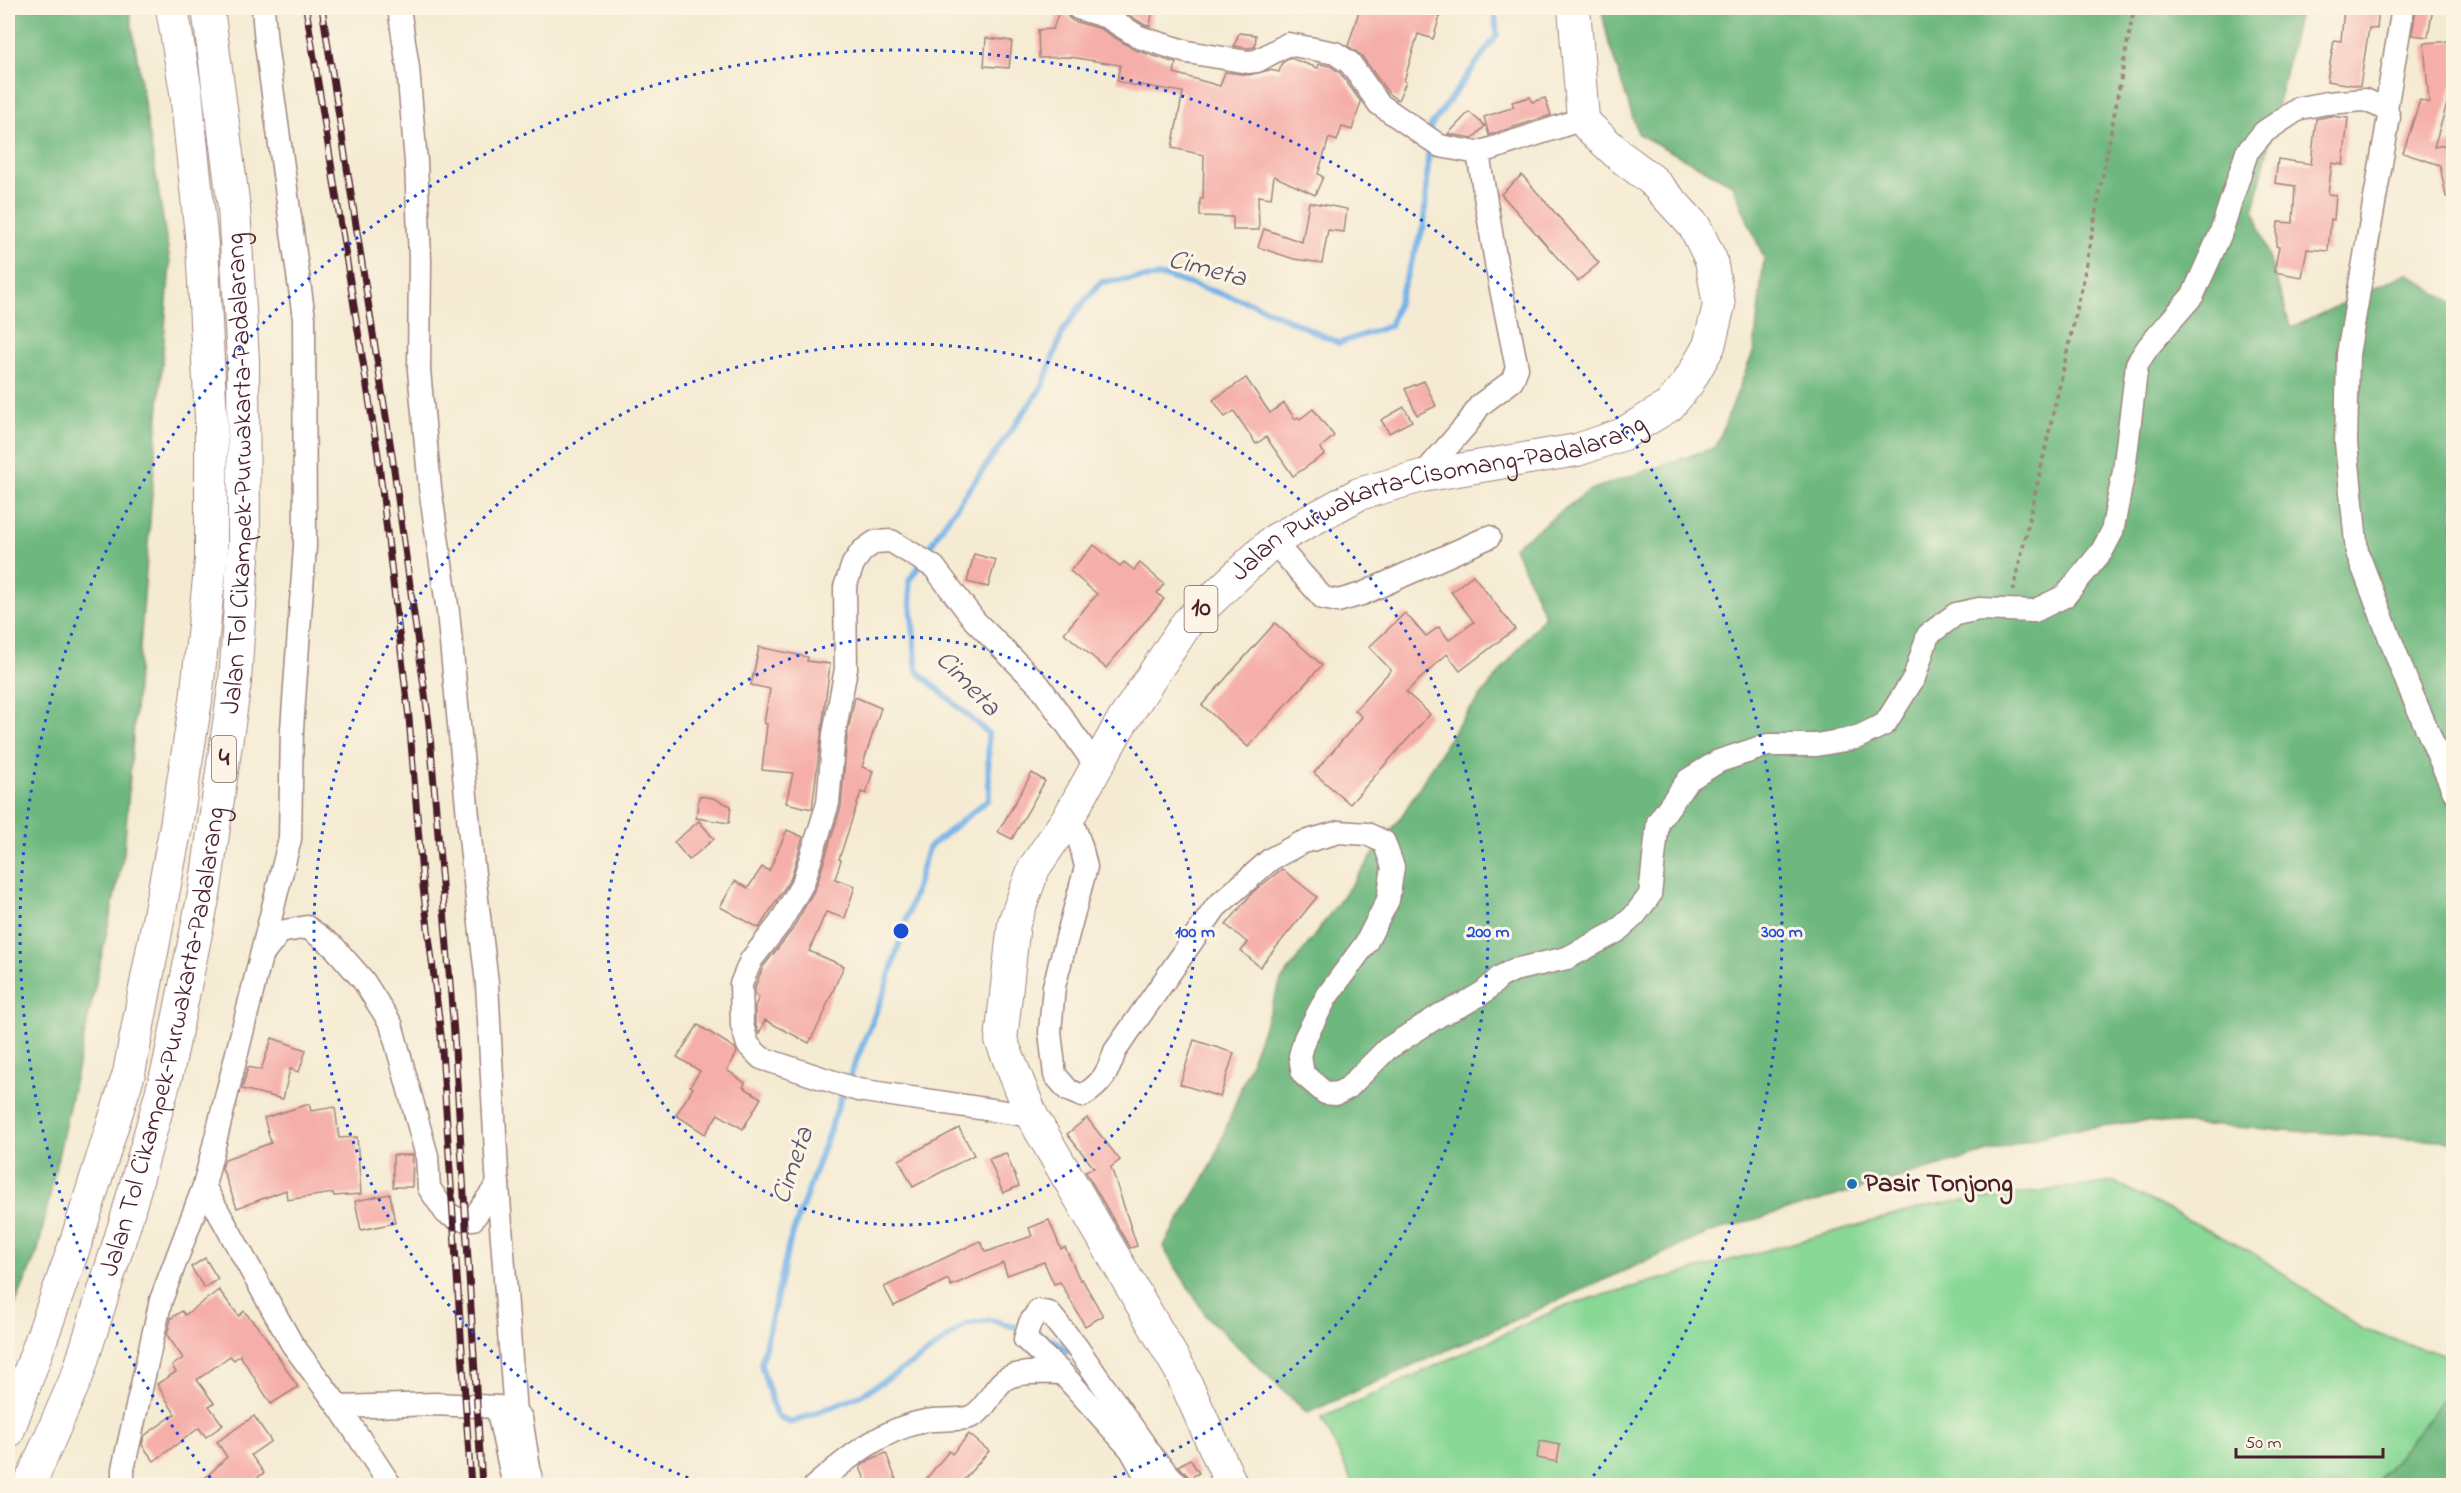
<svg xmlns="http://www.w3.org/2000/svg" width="2461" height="1493" viewBox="0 0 2461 1493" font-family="'Indie Flower',sans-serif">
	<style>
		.green { fill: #89d896; stroke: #6a7c60; stroke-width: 1.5 }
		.forest { fill: #6eb87f; stroke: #5c6c55; stroke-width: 1.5 }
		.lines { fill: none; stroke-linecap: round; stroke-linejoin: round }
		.stream { stroke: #74b2e7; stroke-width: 6 }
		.building { fill: #f5aea9 }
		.minor-casing { stroke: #a0857f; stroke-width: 25 }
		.highway-casing { stroke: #a0857f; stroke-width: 34 }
		.path { stroke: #a0857f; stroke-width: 4; stroke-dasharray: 4.5 4.5; stroke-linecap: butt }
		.minor { stroke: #fff; stroke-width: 22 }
		.highway { stroke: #fff; stroke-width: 32 }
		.rail-casing { stroke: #4a1f2b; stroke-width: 7 }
		.rail { stroke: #fcf5e5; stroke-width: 4.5; stroke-dasharray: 14; stroke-linecap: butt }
		.ring { fill: none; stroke: #1d4ed8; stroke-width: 3; stroke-dasharray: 3 6 }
		.poi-dot { fill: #1f6fb2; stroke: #fcf5e5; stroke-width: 2 }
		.labels { text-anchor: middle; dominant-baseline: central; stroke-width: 6; stroke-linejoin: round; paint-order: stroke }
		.shield { fill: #fcf5e5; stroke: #7f5f63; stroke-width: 1.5 }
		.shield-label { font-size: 26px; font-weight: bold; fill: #4a1f2b }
		.street-label { font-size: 27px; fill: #4a1f2b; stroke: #fcf5e5 }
		.poi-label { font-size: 27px; font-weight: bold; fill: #4a1f2b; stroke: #fcf5e5; text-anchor: start }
		.water-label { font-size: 28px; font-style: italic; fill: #59526d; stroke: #fcf5e5 }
		.centre { fill: #1d4ed8; stroke: #fcf5e5; stroke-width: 3 }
		.ring-label { font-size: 18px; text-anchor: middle; font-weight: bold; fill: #1d4ed8; stroke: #fcf5e5; stroke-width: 6; stroke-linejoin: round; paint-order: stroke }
	</style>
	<rect width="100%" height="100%" fill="#fcf5e5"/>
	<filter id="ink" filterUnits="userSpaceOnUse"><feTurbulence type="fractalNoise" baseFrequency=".0167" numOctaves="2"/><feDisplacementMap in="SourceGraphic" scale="12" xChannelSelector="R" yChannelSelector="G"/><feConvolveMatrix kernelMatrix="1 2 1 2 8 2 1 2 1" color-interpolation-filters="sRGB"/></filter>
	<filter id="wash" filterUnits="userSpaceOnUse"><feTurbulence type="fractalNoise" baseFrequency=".008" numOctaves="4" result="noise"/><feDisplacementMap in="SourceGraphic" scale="24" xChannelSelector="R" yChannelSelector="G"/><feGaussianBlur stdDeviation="1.35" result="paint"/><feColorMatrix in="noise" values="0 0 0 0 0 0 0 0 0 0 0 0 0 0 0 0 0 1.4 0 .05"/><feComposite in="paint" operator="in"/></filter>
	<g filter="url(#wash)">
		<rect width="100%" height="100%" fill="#f5ebd3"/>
		<!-- green -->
		<path class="green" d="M2114,1182l139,71 109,76 91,29v30l-78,97h-1021l-32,-67 245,-113 364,-100z"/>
		<!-- forest -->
		<g class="forest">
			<path d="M8,8h121l41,255 -46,589 -86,398 -30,72z"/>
			<path d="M1601,8h699l-46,201 37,119 116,-55 46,31v837l-311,-20 -81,10 -350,101 -404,181 -100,-96 -44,-70 50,-84 68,-182 122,-167 54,-88 88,-110 -31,-69 76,-57 126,-43 38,-97 10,-92 -32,-74 -94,-50 -29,-91z"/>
			<path d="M2453,1388v97h-78z"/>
		</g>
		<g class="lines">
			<!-- stream -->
			<g class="stream">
				<path d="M1430,132v-5l67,-92 -3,-27"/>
				<path d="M925,555l17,-28 100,-140 21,-56 16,-23 22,-26 63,-6 90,28 85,39 51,-17 34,-101 5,-80"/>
				<path d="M848,1081l37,-91 43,-142 61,-49 -1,-66 -71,-62 -8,-90 11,-17"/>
				<path d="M844,1090l-55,154 -28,120 15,51 15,8 70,-28 58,-36 48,-35 24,-4 31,9"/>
				<path d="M1032,1332c12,3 27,10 35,20"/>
			</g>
		</g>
		<g id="blocks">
			<!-- building -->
			<g class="building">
				<path d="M1060,8h5l3,9 5,4 28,8 34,21 41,13 -2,10 46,13 5,-14 24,3 20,-5 10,2 3,-9 8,-5 28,10 1,-4 11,2 10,7 21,29 -9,28 -10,-3 -5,14 -8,-3 -11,36 5,3 -8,18 -41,-19 -3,22 -13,-2 1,34h-26v-13l-33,-1v-17h3l1,-44 -32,-7 11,-56 -42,-7 -1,2 -23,-6 3,-16 -50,-8 -31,1 -1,-28 15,-1z"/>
				<path d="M1117,8h36l-3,18 -5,-1z"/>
				<path d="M1360,8h63v3l17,5 -7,23 -15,-5 -14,47 2,1 -8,18 -9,-6 -28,-39 -13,-9z"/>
				<path d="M2344,8h35l-2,21 -8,-1 -9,58 -33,-5 7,-41 7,1z"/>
				<path d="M2416,8h17l-5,29 -16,-2z"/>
				<path d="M1239,33l17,2 -1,12 -7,1 -14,-2z"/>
				<path d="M986,38l26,3 -3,27 -25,-2z"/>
				<path d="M2454,41v40l-20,66 20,-4v53l-8,1 -6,-32 -37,-12 17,-53 9,3 -5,-60z"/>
				<path d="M1530,97l2,5 13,-4 6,17 -62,20 -5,-18 30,-10 -2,-5z"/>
				<path d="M1469,112l16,14 -12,12 -25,-4z"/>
				<path d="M2330,116l18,2 -5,47 -11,-2 -4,31 8,1 -2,25 -3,-1 -3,32 -21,-2 -5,28 -28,-5 5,-25 -3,-1 2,-24 15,1 2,-37 -20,-3 3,-24 33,5 5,-45z"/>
				<path d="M1522,175l77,88 -21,18 -77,-87z"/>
				<path d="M1309,202l38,7 -3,23 -16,-2 -6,33 -28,-4 -36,-12 6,-18 38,13z"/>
				<path d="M1246,378l24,35 14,-10 11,16 3,-2 2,2 13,-10 21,27 -14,12 5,6 -32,22 -27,-39 -10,7 -22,-33 -9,6 -12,-17z"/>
				<path d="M1424,381l12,25 -19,9 -12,-26z"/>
				<path d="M1404,407l8,14 -23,12 -8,-13z"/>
				<path d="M1094,545l26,21 4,-4 10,8 6,-7 24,21 -7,9 7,6 -58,69 -42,-35 33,-39 -27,-23z"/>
				<path d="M974,554l22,6 -8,27 -21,-5z"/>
				<path d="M1473,575l42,54 -55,42 -13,-17 -41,38 24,22 -80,90 -36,-31 48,-56 -7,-7 36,-40 -22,-23 36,-34 21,23 13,-9 10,13 25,-18 -23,-30z"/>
				<path d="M1275,623l47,42 -74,82 -46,-42z"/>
				<path d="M759,647l49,10 -1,4 23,3 -18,145 -26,-6 7,-30 -31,-3 5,-46 -3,-1 6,-34 -19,-4z"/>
				<path d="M855,697l26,11 -19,59 11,4 -7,23 -5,-2 -22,67 2,1 -6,19 20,7 -10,32 -19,-6 -17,39 35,15 -19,43 1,1 -17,33 -44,-23 -6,14 -4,-11v-17l4,-9 -4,-2v-8l8,-20 29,-37 24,-43 25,-80 6,-71z"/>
				<path d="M1032,773l13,8 -33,58 -14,-7z"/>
				<path d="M699,796l14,2 18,8 -2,17 -33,-5z"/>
				<path d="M699,821l15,18 -25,21 -15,-18z"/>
				<path d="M787,830l16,7 -12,41 -32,50 -39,-21 15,-26 13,7 14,-21 7,4z"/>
				<path d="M1282,869l35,28 -57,70 -19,-16 7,-8 -22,-18 26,-32z"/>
				<path d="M698,1025l37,23 2,5 -10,17 18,13 -2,4 18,11 -18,31 -25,-15 -13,20 -29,-19 17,-27 -3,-2 10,-15 -23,-14z"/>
				<path d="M272,1038l34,12 -7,22 -9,-3 -7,30 -41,-10 6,-22 13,3z"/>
				<path d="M1194,1040l40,13 -14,44 -40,-13z"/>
				<path d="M309,1104l2,7 24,-4 4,31 18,-1 4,57 -27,2 -1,-3 -46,7 -1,-10 -49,18 -15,-40 3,-9 46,-16 -7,-25z"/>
				<path d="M1087,1118l33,42 -9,7 26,79 -7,2 -45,-77 9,-3 -27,-34z"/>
				<path d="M959,1128l15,27 -61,32 -14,-27z"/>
				<path d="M1006,1153l13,33 -16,7 -14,-34z"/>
				<path d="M393,1155h20l-1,32h-19z"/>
				<path d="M390,1194l5,29 -34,7 -6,-29z"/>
				<path d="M1049,1220l12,29 4,-2 15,33 2,-1 21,37 -18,10 -25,-44 -6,2 -10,-22 -37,13 -4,-12 -52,23 -3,-7 -54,27 -10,-19 96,-46 6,11 46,-16 -3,-8z"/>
				<path d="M205,1258l13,21 -14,9 -13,-21z"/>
				<path d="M219,1290l20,26 5,-5 19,22 35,54 -27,17 -31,-49 -6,5 -4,-4 -33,24 17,23 -5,3 14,19 -17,12 -7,-9 -45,33 -12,-16 2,-9 31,-22 -18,-30 19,-12 -4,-6 11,-8 -16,-23 4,-17 11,-7 3,4z"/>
				<path d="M254,1416l17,25 -20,14 13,18 -18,12h-48l29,-28 -10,-15z"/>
				<path d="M969,1434l20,17 -30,34h-38l28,-34 3,3z"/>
				<path d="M1540,1441l20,4 -3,17 -20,-4z"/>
				<path d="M886,1453l12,32h-31l-7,-18 11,-8z"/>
				<path d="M1190,1459l9,14 -9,5 -12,-12z"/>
			</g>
		</g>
	</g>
	<g filter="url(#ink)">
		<use href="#blocks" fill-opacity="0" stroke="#a0857f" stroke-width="1.5"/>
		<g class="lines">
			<!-- minor casing -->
			<g class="minor-casing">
				<g id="minor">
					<path d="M399,8l9,60 8,94 4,98 -1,110 11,118 18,124 24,245 15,126 10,189 18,241"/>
					<path d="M1078,8l29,9 32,20 48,15 61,10 9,-1 31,-17 47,9 15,10 29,41 61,42 38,7 105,-34"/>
					<path d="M2386,109l17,-101"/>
					<path d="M1422,476l46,-53 12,-18 32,-24 5,-13 -20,-99 -19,-116"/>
					<path d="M1273,541l50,57 15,3 24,-7 127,-57"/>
					<path d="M1070,815l11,31 5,21 -32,119 -4,46 5,43 13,15 14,6c20,-12 26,-23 33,-45l101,-144 55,-48 30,-16 38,-11 28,2 17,8 9,25 -5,33 -22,43 -39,53 -22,42 -5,18 3,18 22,19 11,1 12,-6 39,-39 53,-34 22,-10 22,-13 16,-15 14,-7 53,-12 49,-26 18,-16 16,-21 8,-73 30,-42 31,-19 49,-16h48l40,-7 29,-14 29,-46 14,-43 28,-21 23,-5 55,2 31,-15 37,-45 10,-19 12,-61 13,-107 11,-17 45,-52 27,-60 27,-83 17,-20 36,-24 27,-5 38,-3 21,9 3,8 -41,237 -2,89 11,109 51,133 46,107"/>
					<path d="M263,954l17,-22 27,-5 27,20 29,33 28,44 36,132 2,32 17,25 12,6h15l25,-35"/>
					<path d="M1032,1116l-174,-26 -97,-32 -13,-13 -6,-20 -1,-41 10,-24 29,-37 23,-40 25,-80 6,-69 12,-65 -1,-82 8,-23 9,-13 13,-9 16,-1 43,26 41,54 64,64 57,81"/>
					<path d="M204,1186l88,158 47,63 96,-3 62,3 11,1 13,10 11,68"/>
					<path d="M1062,1373l69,77 20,36"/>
					<path d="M339,1407l52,79"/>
					<path d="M497,1407l17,79"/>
					<path d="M123,1486v-17l38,-169 43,-114 86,-347 2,-110 13,-183 -1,-228 -38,-274 -3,-36"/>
					<path d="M815,1486c32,-28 68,-57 110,-65 13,-3 34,0 45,-4 16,-6 22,-28 34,-37 12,-10 43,-7 58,-7l-37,-34 5,-16 8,-12 11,2 27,33 79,114 24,26"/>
				</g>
			</g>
			<!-- highway casing -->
			<g class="highway-casing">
				<g id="highway">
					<path d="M8,1432l68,-190 53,-169 47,-247 20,-126 15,-140v-142l-9,-173 -16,-153 -14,-84"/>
					<path id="s1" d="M29,1486l49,-112 48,-154 42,-151 37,-180 30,-207 9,-141 -1,-181 -9,-152 -26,-200"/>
					<path id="s2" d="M1232,1486l-52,-116 -148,-254 -31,-76 13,-117 20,-55 36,-53 48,-87 69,-105 86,-82 86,-47 63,-18 155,-26 44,-15 48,-29 19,-23 21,-37 10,-41 -8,-45 -16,-33 -43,-47 -32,-24 -31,-29 -6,-8 -9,-111"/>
				</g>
			</g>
			<!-- path -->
			<path class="path" d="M2013,591l70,-309 51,-274"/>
			<!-- minor -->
			<use href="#minor" class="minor"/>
			<!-- highway -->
			<use href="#highway" class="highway"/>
			<!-- rail casing -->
			<g class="rail-casing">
				<g id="rail">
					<path d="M306,8l72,447 31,263 14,169 18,148 30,451"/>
					<path d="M322,8l70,447 37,268 25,310 28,453"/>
				</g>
			</g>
			<!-- rail -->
			<use href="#rail" class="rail"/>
		</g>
	</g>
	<!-- distance rings -->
	<g class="ring">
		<circle cx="901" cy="931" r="294"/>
		<path d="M705 1484A587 587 0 1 1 1097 1484"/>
		<path d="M216 1485A881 881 0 1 1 1586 1485"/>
	</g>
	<!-- markers -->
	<circle class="poi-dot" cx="1852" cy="1184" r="6"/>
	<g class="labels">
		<!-- shield labels -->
		<g class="shield">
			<rect x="1184.5" y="586" width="33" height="46" rx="4.5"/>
			<rect x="212" y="736" width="24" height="46" rx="4.5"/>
		</g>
		<g class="shield-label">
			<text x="1201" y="609">10</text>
			<text x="224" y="759">4</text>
		</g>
		<!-- street labels -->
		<g class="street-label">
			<text stroke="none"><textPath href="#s1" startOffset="1042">Jalan Tol Cikampek–Purwakarta–Padalarang</textPath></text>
			<text stroke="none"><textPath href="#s2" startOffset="1258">Jalan Purwakarta–Cisomang–Padalarang</textPath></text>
			<text stroke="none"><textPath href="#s1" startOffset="466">Jalan Tol Cikampek–Purwakarta–Padalarang</textPath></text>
		</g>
		<!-- poi labels -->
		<g class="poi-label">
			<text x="1864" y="1184">Pasir Tonjong</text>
		</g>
		<!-- water labels -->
		<g class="water-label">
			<text transform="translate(1207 270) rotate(15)">Cimeta</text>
			<text transform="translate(967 684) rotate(46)">Cimeta</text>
			<text transform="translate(794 1166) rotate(-71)">Cimeta</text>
		</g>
	</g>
	<circle cx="901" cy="931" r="9" class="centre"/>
	<g class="ring-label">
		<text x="1195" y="937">100 m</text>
		<text x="1488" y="937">200 m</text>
		<text x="1782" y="937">300 m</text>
	</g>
	<!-- margin -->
	<rect width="2461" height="1493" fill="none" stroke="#fcf5e5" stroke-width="30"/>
	<!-- scale -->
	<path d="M2236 1448v9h147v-9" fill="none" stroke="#4a1f2b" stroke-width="3"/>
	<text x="2245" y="1448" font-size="18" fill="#4a1f2b" stroke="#fcf5e5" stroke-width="4.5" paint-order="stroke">50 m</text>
</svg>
